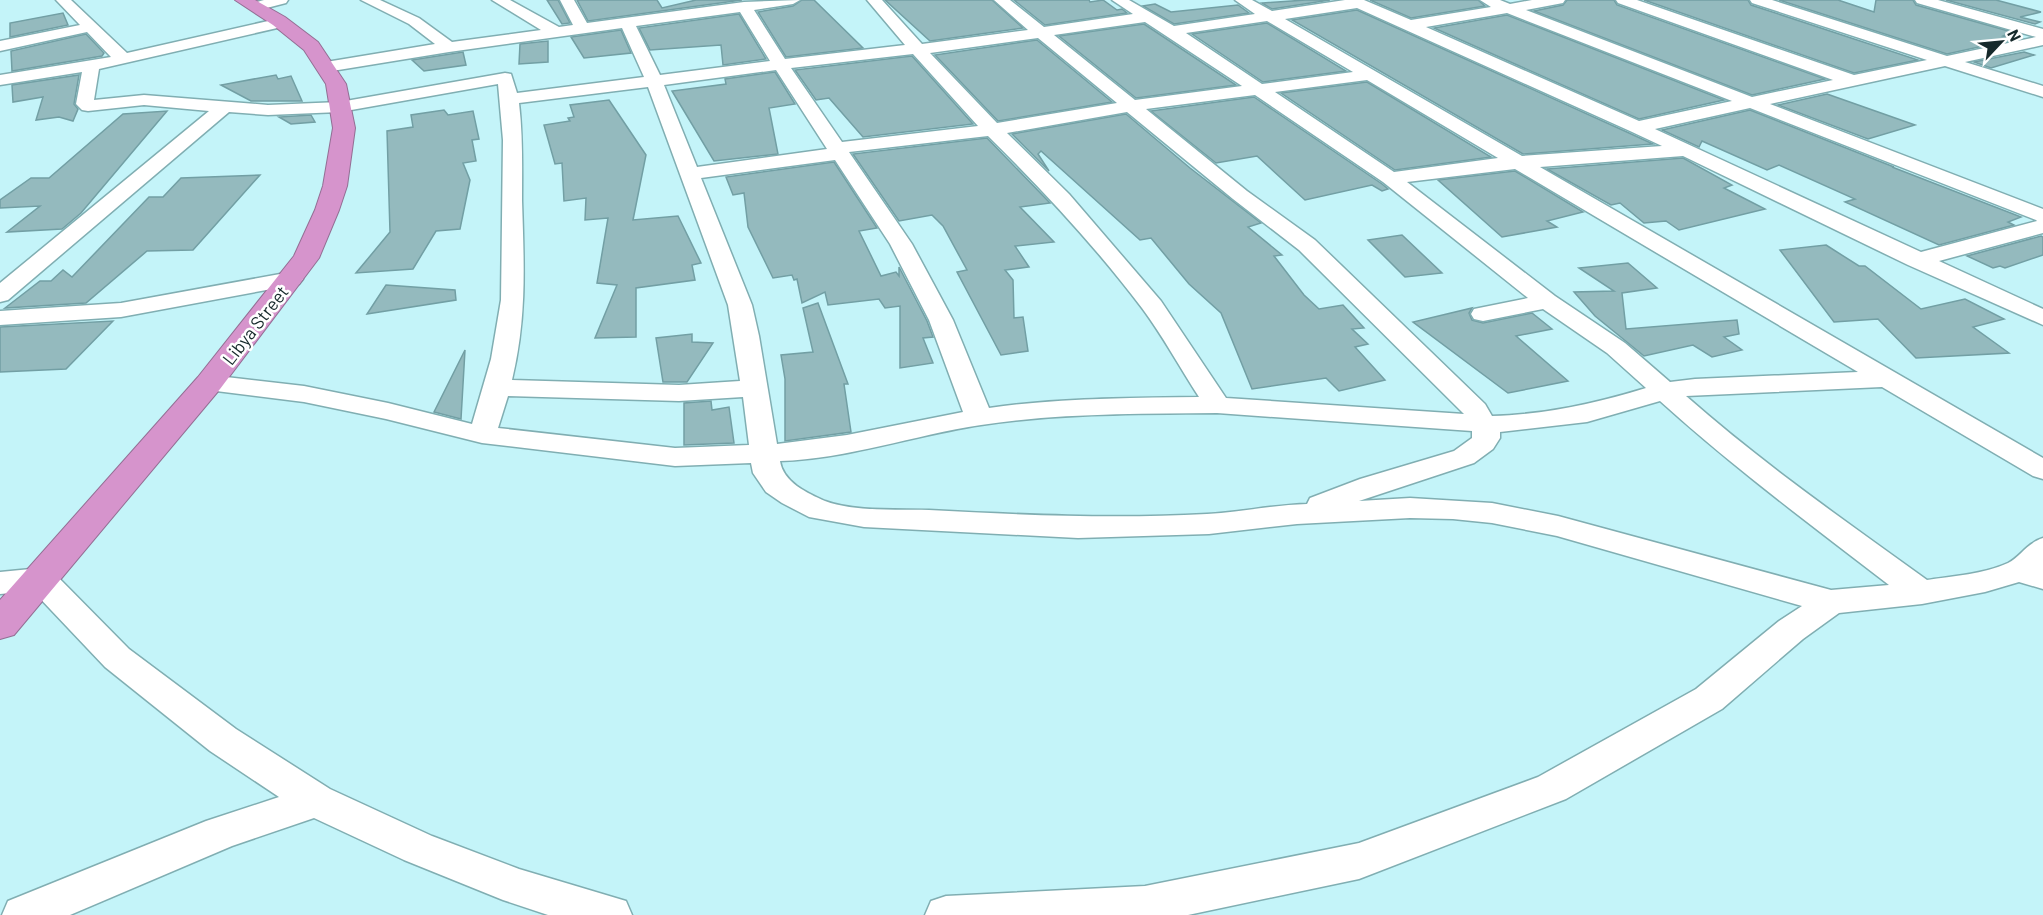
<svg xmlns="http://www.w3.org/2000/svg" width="2043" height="915" viewBox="0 0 2043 915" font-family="Barlow,sans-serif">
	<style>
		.building { fill: #94babe; stroke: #729fa4; stroke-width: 1.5 }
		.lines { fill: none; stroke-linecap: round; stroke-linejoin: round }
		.street-casing { stroke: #80aeb2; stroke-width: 3 }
		.highway-casing { stroke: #936f94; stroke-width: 2 }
		.street { fill: #fff; fill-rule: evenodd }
		.highway { fill: #d694cc; fill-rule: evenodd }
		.labels { text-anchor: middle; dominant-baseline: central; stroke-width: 5; stroke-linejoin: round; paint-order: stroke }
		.street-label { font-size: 18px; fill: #16292b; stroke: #fff }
	</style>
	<rect width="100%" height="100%" fill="#c4f4f9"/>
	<!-- building -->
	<g class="building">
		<path d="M547,0h11l12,23 -8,1z"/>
		<path d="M577,0h80l5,8 34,-8h46l-154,21z"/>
		<path d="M802,0h12l49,48 -77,9 -28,-45 35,-6z"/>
		<path d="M885,0h107l31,28 -93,13z"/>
		<path d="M1014,0h75l1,2 13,-2 14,10 5,-1 5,4 -82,12z"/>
		<path d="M1306,0h24l-58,9 -10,-6z"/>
		<path d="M1370,0h108l7,6 -74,12z"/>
		<path d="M1567,0h47l3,5 208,74 -73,16 -218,-84 29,-6z"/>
		<path d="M1644,0h104l3,5 167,55 -64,13z"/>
		<path d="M1779,0h59l36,12 2,-12h37l3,5 96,27 -9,4 12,3 -68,15z"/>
		<path d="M1946,0h50l45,12 -21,5 20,5 -5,2z"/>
		<path d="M1155,4l16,8 67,-7 11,8 -75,11 -31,-18z"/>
		<path d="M1357,10l272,123 24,11 -130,10 -231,-134z"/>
		<path d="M63,13l5,12 -58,12v-14z"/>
		<path d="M739,14l27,45 -43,6 -2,-20 -71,5 -11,-22z"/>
		<path d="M1507,15l217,85 -85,19 -205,-91z"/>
		<path d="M1267,23l79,48 -83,11 -71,-48z"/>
		<path d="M1144,24l92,61 -100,13 -77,-62z"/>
		<path d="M621,30l10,23 -47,5 -13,-21z"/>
		<path d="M86,34l18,19 -2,3 -90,15 -1,-20z"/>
		<path d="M1037,40l75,62 -114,19 -63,-66z"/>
		<path d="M548,41v21l-29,2 1,-20z"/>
		<path d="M463,52l3,13 -42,6 -12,-11z"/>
		<path d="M2024,52l10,3 -43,13 -17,-6z"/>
		<path d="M912,56l61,68 -110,13 -34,-39 -13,2 -21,-30z"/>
		<path d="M775,72l20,32 -26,4 9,46 -64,7 -42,-70 54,-7 -1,-5z"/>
		<path d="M79,75l-5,29 4,5 -5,12 -14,-4 -23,3 7,-23 -30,5 -1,-17z"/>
		<path d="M276,75l2,4 13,-3 11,25h-51l-30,-16z"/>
		<path d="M1367,82l124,75 -96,13 -114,-77z"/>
		<path d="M1827,94l88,31 -47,14 -90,-34z"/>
		<path d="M1254,97l128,87 6,5 -6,2 -10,-6 -67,15 -48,-44 -41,7 -65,-52z"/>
		<path d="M609,100l37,55 -13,65 45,-4 23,47 -9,2 3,15 -59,8v49l-41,1 22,-53 -20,-2 11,-65 -23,2 1,-22 -22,3 -2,-38 -7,1 -11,-39 26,-4 -2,-3 6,-1 -4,-12z"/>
		<path d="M444,110l4,5 25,-4 6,28 -7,1 4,21 -13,2 7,17 -10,49 -24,2 -23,38 -57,4 34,-41 -3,-101 26,-4 -2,-12z"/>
		<path d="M1750,110l144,57h-2l129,50 -13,5 6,3 -75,20 -94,-43 10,-3 -76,-34 -12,5 -65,-29 -3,6 -37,-17z"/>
		<path d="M167,111l-86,102 -19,16 -55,3 33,-26 -40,2v-8l31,-22h18l74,-64z"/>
		<path d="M1126,114l64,54 71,55 -13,4 34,28 -8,1 30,39 15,14 24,-4 21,23 -12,1 16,15 -13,3 30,33 -46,11 -13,-13 -74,11 -31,-76 -32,-29 -38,-46 -11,2 -99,-89 -3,3 11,17 -37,-37z"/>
		<path d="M311,115l4,7 -24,2 -12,-7z"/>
		<path d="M987,138l63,65 -30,4 34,35 -39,4 14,21 -24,3 8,10 1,38 9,-1 5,34 -27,4 -44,-83 10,-2 -24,-44 -11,-11 -33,6 -46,-67z"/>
		<path d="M1683,158l49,27 -8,3 41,21 -86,21 -13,-9 -22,2 -24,-20 -9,2 -64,-36z"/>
		<path d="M834,162l43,66 -18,3 22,45 15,-4 3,4v-9l28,54 6,16 -10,1 10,25 -33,5v-62l-15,2 -6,-9 -51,6 -3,-13 -23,11 -5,-24 -3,1 -2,-5 -19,3 -25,-51 -4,-34 -11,2 -7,-18z"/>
		<path d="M1515,171l68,41 -36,9 10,6 -55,10 -64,-57z"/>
		<path d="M260,175l-67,75 -46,1 -61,52 -81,5 35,-27h11l12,-11 9,7 77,-80h14l18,-19z"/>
		<path d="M1402,235l40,38 -37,4 -37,-37z"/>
		<path d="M2041,236l2,1v18l-38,13 -5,-2 -7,2 -26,-12z"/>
		<path d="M1826,245l33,21h6l56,43 44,-10 39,20 -31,8 36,26 -93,5 -38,-39 -44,3 -54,-72z"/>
		<path d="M1628,263l29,25 -35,5 4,36 111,-9 2,14 -15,3 18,13 -30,7 -19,-12 -49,11 -49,-40 -21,-24 40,-1 -35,-23z"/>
		<path d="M386,285l69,5 1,10 -89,14z"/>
		<path d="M818,303l30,81h-4l7,48 -66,9v-62l-4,-24 32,-3 -10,-44z"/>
		<path d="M1472,308l-3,5 3,7 11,3 49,-10 20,16 -36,7 52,45 -60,12 -95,-71z"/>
		<path d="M113,321l-47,48 -66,3v-45z"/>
		<path d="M692,334v8l21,1 -26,39h-24l-7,-44z"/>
		<path d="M465,350l-4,69 -27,-7z"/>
		<path d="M711,401l1,9 17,-3 5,36 -50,2v-42z"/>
	</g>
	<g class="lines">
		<!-- street casing -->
		<g class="street-casing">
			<g id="street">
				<path d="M56,0h15l56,53 154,-35 5,2 3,3 -3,3 -187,43 -5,31 50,-5 124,10 72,-3 165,-29 6,1 6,19 127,-16 -22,-49 -173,24 -123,20 -6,-1 -2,-4 8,-5 109,-18 -26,-20 -48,-24h19l39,18 33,24 89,-12 -49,-30h18l49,27 14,-2 -13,-25h14l13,23 157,-21 56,-2 -7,4 -39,6 31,49 120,-14 -38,-45h15l40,44 106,-14 -34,-30h16l34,27 89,-13 -21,-14h17l45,26 81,-12 -20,-14h17l20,11 73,-11h19l47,20 80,-13 -11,-7h20l10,4 22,-4h33l-2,3 -37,7 226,87 81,-17 -215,-77 -2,-3h21l217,75 73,-15 -175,-57 -2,-3h22l175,56 89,-19 -119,-34 -2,-3h23l105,29v16l-78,17 78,24v11l-98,-31 -175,38 273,105v24l-104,28 104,48v16l-135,-60 -225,-109 -143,11 503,291v21l-10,-3 -151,-89 -196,9c76,67 159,125 241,184 26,-4 57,-6 81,-17 13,-7 19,-20 35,-25v51l-24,-7 -34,10 -63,12 -83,9 -36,26 -81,70 -156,90 -207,80 -171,36h-263l6,-14 15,-5 199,-10 214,-43 179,-66 158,-88 83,-68 23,-15 -245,-70 -65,-13 -39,-4 -43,-1 -113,6 -88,10 -131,4 -214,-11 -55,-10 -27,-14 -16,-11 -13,-19 -2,-10 -76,3 -193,-23 -96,-24 -82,-17 -104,-13 -4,-6 4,-6 9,-2 95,11 84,17 84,21 19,-65 10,-59 2,-160 -5,-56 -158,28 -72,3 -39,-3 -221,188 -8,2v-19l209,-172 -65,-6 -56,6 -6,-1 -6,-6 6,-32 -82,13v-10l111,-18 -24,-25 -87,19v-10l80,-16zM1357,8l273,123 32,15 -140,10 -237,-137zM740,12l30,49 -110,14 -24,-49zM1507,13l225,88 -93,20 -213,-94zM1267,21l86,51 -91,12 -76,-51zM1145,22l97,64 -107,14 -81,-65zM1038,38l79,65 -120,20 -67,-70zM913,54l65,72 -136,16 -51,-74zM776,70l51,79 -130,18 -33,-82zM1367,80l131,78 -104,14 -119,-80zM648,87l80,218 12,76 -61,4 -167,-5c15,-63 12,-115 10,-179 0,-33 1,-65 -3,-98zM1255,95l128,87 145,116 -54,11 -3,5 3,5 9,2 60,-12 64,44 39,35c-53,16 -98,26 -154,28l-7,-12 -170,-164 -68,-49 -101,-82zM1750,108l286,112 1,1 -116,31 -266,-123zM1127,112l106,87 66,51 165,164 -238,-16 -65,-97 -92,-107 -62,-61zM988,136c55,54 107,110 154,172 21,28 38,60 57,89 -70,1 -141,1 -210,11l-36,-88 -41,-76 -63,-92zM835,160l55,84 39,76 34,92 -116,23 -70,9 -18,-108 -7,-31 -51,-127zM1515,169l343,203 -163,7 -25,3 -45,-39 -70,-47 -148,-114zM508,396l171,5 64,-4 6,48 -74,3 -177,-20zM1660,401c73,66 151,124 229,184l-58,5 -273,-74 -66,-13 -82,-5 -51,3 115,-38 19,-14 7,-11v-6l87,-10zM1217,413l255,18v7l-18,13 -94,28 -50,19 -3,6c-33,1 -66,8 -100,10 -93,5 -185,1 -278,-4 -30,-1 -75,2 -104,-9 -18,-8 -42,-19 -45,-40 68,-2 134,-26 201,-36 78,-12 157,-11 236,-12z"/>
				<path d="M264,0h24l-2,3 -31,8 -7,-4 2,-3z"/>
				<path d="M291,272l8,2 4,5 -4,5 -178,33 -121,8v-14l121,-8z"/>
				<path d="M41,568l11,3 77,78 107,80 94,60 102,47 87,33 107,32 6,14h-84l-45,-15 -99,-40 -90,-42 -82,28 -162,69h-68l6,-14 198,-80 73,-24 -69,-46 -105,-84 -72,-76 -33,3v-22z"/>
			</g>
		</g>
		<!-- highway casing -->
		<g class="highway-casing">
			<path id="highway" d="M235,0h20l30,17 33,25 28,42 9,44 -8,58 -8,24 -20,48 -99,131 -206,246 -14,4v-39l198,-223 96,-121 21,-46 8,-24 10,-58 -7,-44 -22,-34 -31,-25z"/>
		</g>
		<!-- street -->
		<use href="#street" class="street"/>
		<!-- highway -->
		<use href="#highway" class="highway"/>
	</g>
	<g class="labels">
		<!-- street labels -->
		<g class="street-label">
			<text transform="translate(255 325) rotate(-52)">Libya Street</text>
		</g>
	</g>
	<!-- north arrow -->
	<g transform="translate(2001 42) rotate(64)" stroke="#ffffff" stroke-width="4.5" paint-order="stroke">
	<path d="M0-4.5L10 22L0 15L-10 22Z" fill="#16292b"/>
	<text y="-9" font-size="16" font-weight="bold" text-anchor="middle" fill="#16292b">N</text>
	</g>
</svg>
